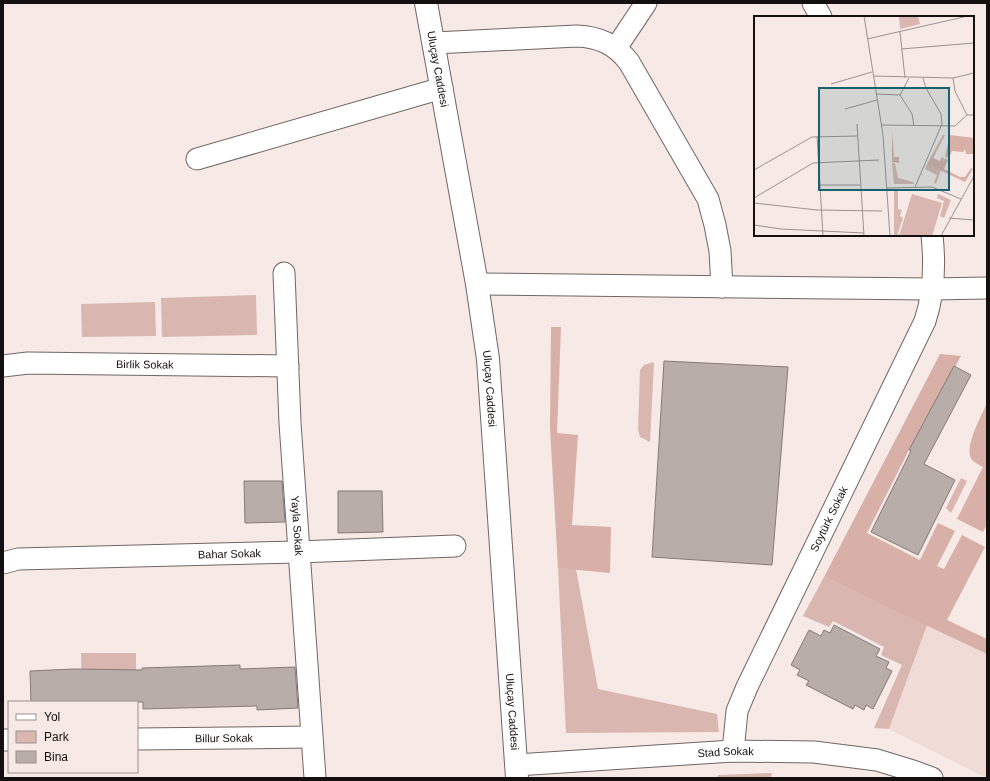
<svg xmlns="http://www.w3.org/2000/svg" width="990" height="781" viewBox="0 0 990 781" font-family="Helvetica,sans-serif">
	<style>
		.built { fill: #f1dbd7 }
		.green { fill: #d9b7b0 }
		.forest { fill: #d8b0a8 }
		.building { fill: #b9adaa; stroke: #867a78 }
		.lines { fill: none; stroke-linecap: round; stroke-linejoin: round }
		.minor-casing { stroke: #716664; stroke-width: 23 }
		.tertiary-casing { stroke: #716664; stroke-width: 24 }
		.minor { stroke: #fff; stroke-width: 21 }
		.tertiary { stroke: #fff; stroke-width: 22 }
		.labels { text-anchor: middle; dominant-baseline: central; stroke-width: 3; stroke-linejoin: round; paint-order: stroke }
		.street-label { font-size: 11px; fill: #14100f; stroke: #f6e9e6 }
		.inset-road { fill: none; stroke: #9c9290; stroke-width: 1 }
		.view { fill: #17626e; fill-opacity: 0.15; stroke: #17626e; stroke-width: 2 }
		.inset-edge { fill: none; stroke: #14100f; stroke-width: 2 }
	</style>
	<rect width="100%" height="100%" fill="#f6e9e6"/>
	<!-- built -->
	<path class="built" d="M927,625l60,29v124l-98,-49z"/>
	<!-- green -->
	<g class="green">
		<path d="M256,295l1,40 -95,2 -1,-39z"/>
		<path d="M155,302l1,34 -74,1 -1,-33z"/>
		<path d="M654,362l-4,80 -10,-5 -2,-7 2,-60 4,-5z"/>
		<path d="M961,478l6,3 -16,32 -5,-5z"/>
		<path d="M558,568l18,1 22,120 119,25 2,18 -153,1z"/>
		<path d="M824,577l103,48 -38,104 -15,-1 28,-63 -21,-10 3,-8 -51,-26 -4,6 -26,-11z"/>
		<path d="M81,653h55v49h-54z"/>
		<path d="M772,773l-1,5h-54l1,-3z"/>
	</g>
	<!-- forest -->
	<g class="forest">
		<path d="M551,327h10l-4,106 21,2 -6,90 39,2 -1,46 -52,-5 -8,-140z"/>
		<path d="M940,354l21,2 -52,94 -42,83 53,27 18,-37 17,8 -18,35 7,3 18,-34 23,12 -38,73 40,19v15l-163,-77z"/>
		<path d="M987,403v121l-4,8 -26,-13 26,-52c-3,-2 -8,-4 -11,-7 -9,-12 10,-45 15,-57z"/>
	</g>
	<!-- building -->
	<g class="building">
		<path d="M664,361l124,6 -16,198 -120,-8z"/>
		<path d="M954,366l17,9 -47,89 31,16 -37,75 -47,-23 40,-81 -2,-1z"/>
		<path d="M244,481h38l3,41 -40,1z"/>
		<path d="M338,491h44l1,41 -45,1z"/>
		<path d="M834,625l46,24 -4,7 13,6 -3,6 6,3 -19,38 -7,-4 -2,5 -9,-5 -2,4 -47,-24 3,-4 -12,-6 3,-5 -9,-5 18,-35 12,6 3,-6 6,3z"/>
		<path d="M240,665v4l55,-2 3,41 -41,2v-4l-114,3v-7h-112l-1,-31 44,-2 68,1v-2z"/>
	</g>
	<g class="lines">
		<!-- minor casing -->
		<g class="minor-casing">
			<g id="minor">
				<path d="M813,3l8,14"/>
				<path d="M434,43l143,-7c22,1 38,8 52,26l79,137 7,26 5,26 2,36"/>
				<path d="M616,48l30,-45"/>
				<path d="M197,159l245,-71"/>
				<path id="s1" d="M284,273l6,150 25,355"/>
				<path d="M477,284l454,5 56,-1"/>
				<path id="s2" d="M3,366l25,-3 260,3"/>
				<path id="s3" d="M3,563l15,-4 280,-7 157,-6"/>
				<path id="s4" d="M137,739l174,-2"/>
				<path d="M3,740h6"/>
				<path id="s5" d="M733,751l4,-40 10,-24 178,-366c9,-27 10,-58 7,-86"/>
				<path id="s6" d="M516,765l217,-14 81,1 63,8 36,11 19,7"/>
			</g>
		</g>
		<!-- tertiary casing -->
		<g class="tertiary-casing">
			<g id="tertiary">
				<path id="s7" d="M426,3l51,281 11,75 29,419"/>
			</g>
		</g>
		<!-- minor -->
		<use href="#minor" class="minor"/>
		<!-- tertiary -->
		<use href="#tertiary" class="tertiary"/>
	</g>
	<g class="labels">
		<!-- street labels -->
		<g class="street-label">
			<text stroke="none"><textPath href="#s7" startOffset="67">Uluçay Caddesi</textPath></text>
			<text stroke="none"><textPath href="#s2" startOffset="142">Birlik Sokak</textPath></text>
			<text stroke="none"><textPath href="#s7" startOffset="391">Uluçay Caddesi</textPath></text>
			<text stroke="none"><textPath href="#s5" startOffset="253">Soytürk Sokak</textPath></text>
			<text stroke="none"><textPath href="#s1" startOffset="253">Yayla Sokak</textPath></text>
			<text stroke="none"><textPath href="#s3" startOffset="227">Bahar Sokak</textPath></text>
			<text stroke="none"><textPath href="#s7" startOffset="715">Uluçay Caddesi</textPath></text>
			<text stroke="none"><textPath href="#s4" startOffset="87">Billur Sokak</textPath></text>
			<text stroke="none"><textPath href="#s6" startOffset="210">Stad Sokak</textPath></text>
		</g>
	</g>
	<!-- overview -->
	<g transform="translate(754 16)">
		<rect width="220" height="220" fill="#f6e9e6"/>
		<path d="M145,0h19l2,8 -20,5zM138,147h3l3,15 15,4 1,2h-20zM173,148l14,6 -5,14 -2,-1 3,-8 -12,-6zM140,175h4v18l4,1 -2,6 3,2 -6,18h-3zM158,178l30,9 -10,33h-33zM184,178l13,6 -7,18 -4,-2 4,-15 -7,-3z" fill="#d9b7b0"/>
		<path d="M138,115l2,26h5v6l-7,-1zM189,119h2l-12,23 7,3 2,-4 2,1 -1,5 2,-5 3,2 -4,9 16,8h5l6,-9 2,1 -8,13 -38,-18zM196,119l24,3v16h-8l-1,-5 -2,3 -11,-1 -3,7 -4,-2z" fill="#d8b0a8"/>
		<path class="inset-road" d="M110,0l19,119 7,101M146,16l5,46M113,23l101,-23M147,33l73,-6M119,60l80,2 21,-5M199,62l2,13 12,24M77,68l41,-12M122,78l24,1 12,19 2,12M146,79l9,-17M91,93l32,-9M103,108l7,112M128,109l73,1 12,-11h7M63,120l6,100M0,154l58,-33 45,-1M65,169h41M161,171l27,-63 -1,-10 -15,-26 -3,-10M133,172l45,-1 29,12M0,182l59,-35 66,-3M0,187l63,7 65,1M195,202l25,2M0,209l27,4 83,4M187,220l33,-60"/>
		<path class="view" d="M65,72h130v102h-130z"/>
		<rect width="220" height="220" class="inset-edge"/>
	</g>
	<!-- border -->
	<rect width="990" height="781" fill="none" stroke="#14100f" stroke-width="8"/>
	<!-- legend -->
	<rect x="8" y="701" width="130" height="72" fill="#f6e9e6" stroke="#9c9290"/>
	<rect x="16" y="714" width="20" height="6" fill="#ffffff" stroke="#9c9290"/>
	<text x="44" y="721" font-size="12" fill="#14100f">Yol</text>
	<rect x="16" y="731" width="20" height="12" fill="#d9b7b0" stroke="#9c9290"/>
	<text x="44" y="741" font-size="12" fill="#14100f">Park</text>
	<rect x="16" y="751" width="20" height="12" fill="#b9adaa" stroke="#9c9290"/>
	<text x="44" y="761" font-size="12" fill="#14100f">Bina</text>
</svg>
